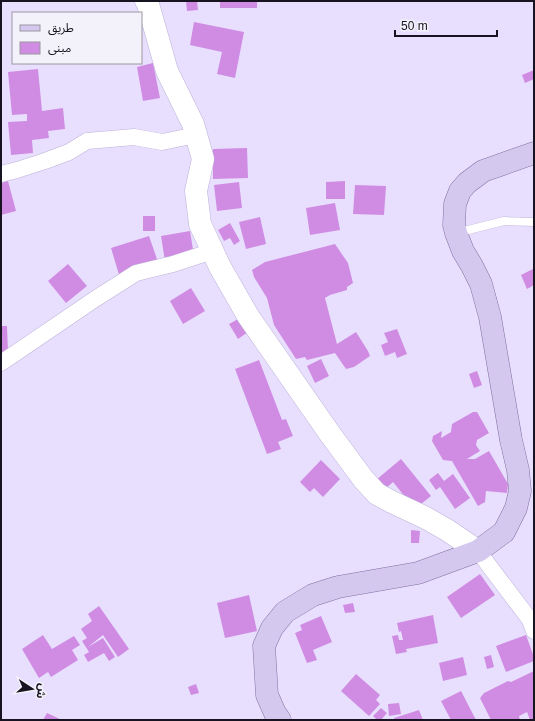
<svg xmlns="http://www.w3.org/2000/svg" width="535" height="721" viewBox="0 0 535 721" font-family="Helvetica,'Noto Sans Arabic',sans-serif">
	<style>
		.building { fill: #d08ce3 }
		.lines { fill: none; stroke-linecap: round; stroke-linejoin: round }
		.lane-casing { stroke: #bdb2d8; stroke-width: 9 }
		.street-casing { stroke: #bdb2d8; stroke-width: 17 }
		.secondary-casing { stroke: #bdb2d8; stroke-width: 23 }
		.primary-casing { stroke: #80719f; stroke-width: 23 }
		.lane { stroke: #fff; stroke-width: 8 }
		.street { stroke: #fff; stroke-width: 16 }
		.secondary { stroke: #fff; stroke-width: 22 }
		.primary { stroke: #d5c8ef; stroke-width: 22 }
	</style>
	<rect width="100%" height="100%" fill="#e8dfff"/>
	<!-- building -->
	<g class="building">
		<path d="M186,1h11l1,9 -11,1z"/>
		<rect x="220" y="1" width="37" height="7"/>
		<path d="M194,22l50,10 -9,46 -18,-4 5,-22 -32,-7z"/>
		<path d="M153,63l7,35 -17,3 -6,-34z"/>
		<path d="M38,69l4,42 21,-3 2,21 -17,2 1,7 -17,2 1,13 -22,2 -3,-33 19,-1v-7l-15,1 -4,-43z"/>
		<path d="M534,70v9l-9,4 -3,-8z"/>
		<path d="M247,148l1,30 -35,1v-30z"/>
		<path d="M8,181l8,30 -15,4v-32z"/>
		<path d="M345,181v18h-19v-17z"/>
		<path d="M239,182l3,26 -25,3 -3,-26z"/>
		<path d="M355,185l31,1 -2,29 -31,-1z"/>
		<path d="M335,203l5,27 -30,5 -4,-27z"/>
		<rect x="143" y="216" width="12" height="15"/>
		<path d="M260,217l6,27 -20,5 -7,-27z"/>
		<path d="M230,223l10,18 -6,4 -4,-7 -6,3 -6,-11z"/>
		<path d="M190,231l4,25 -29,5 -4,-25z"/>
		<path d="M149,236l10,29 -39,13 -9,-30z"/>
		<path d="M335,244l13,19 5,20 -6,4v3l-17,5 -5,3 12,46 19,-12 12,19 2,5 -16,11 -8,2 -11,-16 -28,7 -2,-3 -9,2 -22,-34 -7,-27 -13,-21 -2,-7 13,-8z"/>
		<path d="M68,264l19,22 -21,17 -18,-22z"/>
		<path d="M533,269l1,2v14l-7,4 -6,-14z"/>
		<path d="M191,288l14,23 -22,13 -13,-23z"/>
		<path d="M240,318l8,14 -10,7 -9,-15z"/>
		<path d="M1,326h6l1,26h-7z"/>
		<path d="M397,329l10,25 -10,4 -2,-6 -10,4 -4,-11 7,-3 -4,-9z"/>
		<path d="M321,359l8,17 -14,7 -8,-17z"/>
		<path d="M259,360l23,60 4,-1 7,17 -15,6 3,7 -14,5 -32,-85z"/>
		<path d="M477,371l5,14 -8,3 -5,-14z"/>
		<path d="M473,412h4l12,21 -12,7 -1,5 4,6 -13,8h8l14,-8 19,33 -1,9 -21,-2 -1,11 -7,4 -26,-45 -9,-1 -11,-19 1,-5 9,-5 -1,7 10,-6 1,-8z"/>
		<path d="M401,459l30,37 -16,13 -22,-27 -9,8 -8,-10z"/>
		<path d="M321,460l19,19 -17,18 -9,-9 -4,4 -10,-10z"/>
		<path d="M438,473l6,8 9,-7 17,24 -15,11 -15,-22 -4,3 -7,-10z"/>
		<path d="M411,530l9,1 -1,12h-8z"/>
		<path d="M480,574l15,21 -34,23 -14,-21z"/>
		<path d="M249,595l8,36 -32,7 -8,-35z"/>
		<path d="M353,603l2,9 -10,1 -2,-8z"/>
		<path d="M99,606l30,43 -11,8 -15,-22 -15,12 15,-9 12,19 -6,4 -5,-8 -16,9 -4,-7 5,-3 -7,-11 5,-3 -6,-9 11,-8 -4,-7z"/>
		<path d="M433,615l5,28 -32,6 1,3 -11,2 -4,-18 6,-1 1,5h4l-2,-9 -2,1 -2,-9z"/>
		<path d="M321,616l11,26 -19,8 4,10 -10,3 -12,-30 7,-3 -2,-5z"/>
		<path d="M43,635l9,14 22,-13 6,9 -8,5 6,10 -27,17 -3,-5 -9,6 -17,-29z"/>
		<path d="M526,635l8,22v4l-28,11 -10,-26z"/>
		<path d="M491,655l3,12 -7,2 -3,-12z"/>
		<path d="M463,657l4,18 -24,6 -4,-18z"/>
		<path d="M534,671v49h-4l-3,-8 -8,4 1,4h-29l-11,-22 4,-5 24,-12 3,1z"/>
		<path d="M356,674l24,21 -4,5 4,4 -11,12 -28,-25z"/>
		<path d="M196,684l3,9 -8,2 -3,-8z"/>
		<path d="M461,691l15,29h-25l-10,-19z"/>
		<path d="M399,703l2,11 -12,2 -1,-12z"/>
		<path d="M381,708l6,5 -6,7h-4l-4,-4z"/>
		<path d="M419,710l4,10h-29v-2z"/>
		<path d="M47,713l15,7h-19z"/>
	</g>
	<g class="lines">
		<!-- lane casing -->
		<g class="lane-casing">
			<path id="lane" d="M456,233l48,-12 30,1"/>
		</g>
		<!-- street casing -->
		<g class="street-casing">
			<g id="street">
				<path d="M1,174l16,-4 28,-9 24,-9 18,-11 47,-4 28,5 34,-7"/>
				<path d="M1,363l94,-64 41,-26 37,-9 40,-13"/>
				<path d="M478,551l52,69 4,11"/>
			</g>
		</g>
		<!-- secondary casing -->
		<g class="secondary-casing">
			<path id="secondary" d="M146,1l2,3 19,67 26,53 10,35 -7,32 4,33 20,43 28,49 82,118 34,46 13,14 15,8 34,16 21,12 31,21"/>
		</g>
		<!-- primary casing -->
		<g class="primary-casing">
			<path id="primary" d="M280,720l-5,-7 -8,-18 -3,-49 8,-18 13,-16 28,-17 25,-8 80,-14 60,-22 26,-19 12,-24 4,-17 -2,-21 -7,-30 -21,-123 -9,-33 -9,-18 -9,-15 -7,-18 -2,-8 1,-21 5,-13 7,-8 16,-12 51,-18"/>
		</g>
		<!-- lane -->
		<use href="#lane" class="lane"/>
		<!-- street -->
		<use href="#street" class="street"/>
		<!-- secondary -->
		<use href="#secondary" class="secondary"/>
		<!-- primary -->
		<use href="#primary" class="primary"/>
	</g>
	<!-- border -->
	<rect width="535" height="721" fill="none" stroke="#171320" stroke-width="4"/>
	<!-- legend -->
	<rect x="12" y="12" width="130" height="52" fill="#f3f1f9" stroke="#9b98a2"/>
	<rect x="20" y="25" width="20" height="6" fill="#d5c8ef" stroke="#9b98a2"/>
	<text x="48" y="32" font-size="12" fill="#171320">طريق</text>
	<rect x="20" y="42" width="20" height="12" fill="#d08ce3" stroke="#9b98a2"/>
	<text x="48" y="52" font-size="12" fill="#171320">مبنى</text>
	<!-- north arrow -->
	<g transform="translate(32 689) rotate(102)" stroke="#f3f1f9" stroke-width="3" paint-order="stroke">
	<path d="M0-3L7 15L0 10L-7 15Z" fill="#171320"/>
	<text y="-6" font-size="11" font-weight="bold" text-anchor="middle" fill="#171320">ش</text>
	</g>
	<!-- scale -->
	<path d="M395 30v6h102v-6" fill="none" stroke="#171320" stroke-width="2"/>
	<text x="401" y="30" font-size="12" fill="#171320" stroke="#f3f1f9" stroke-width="3" paint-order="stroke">50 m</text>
</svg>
